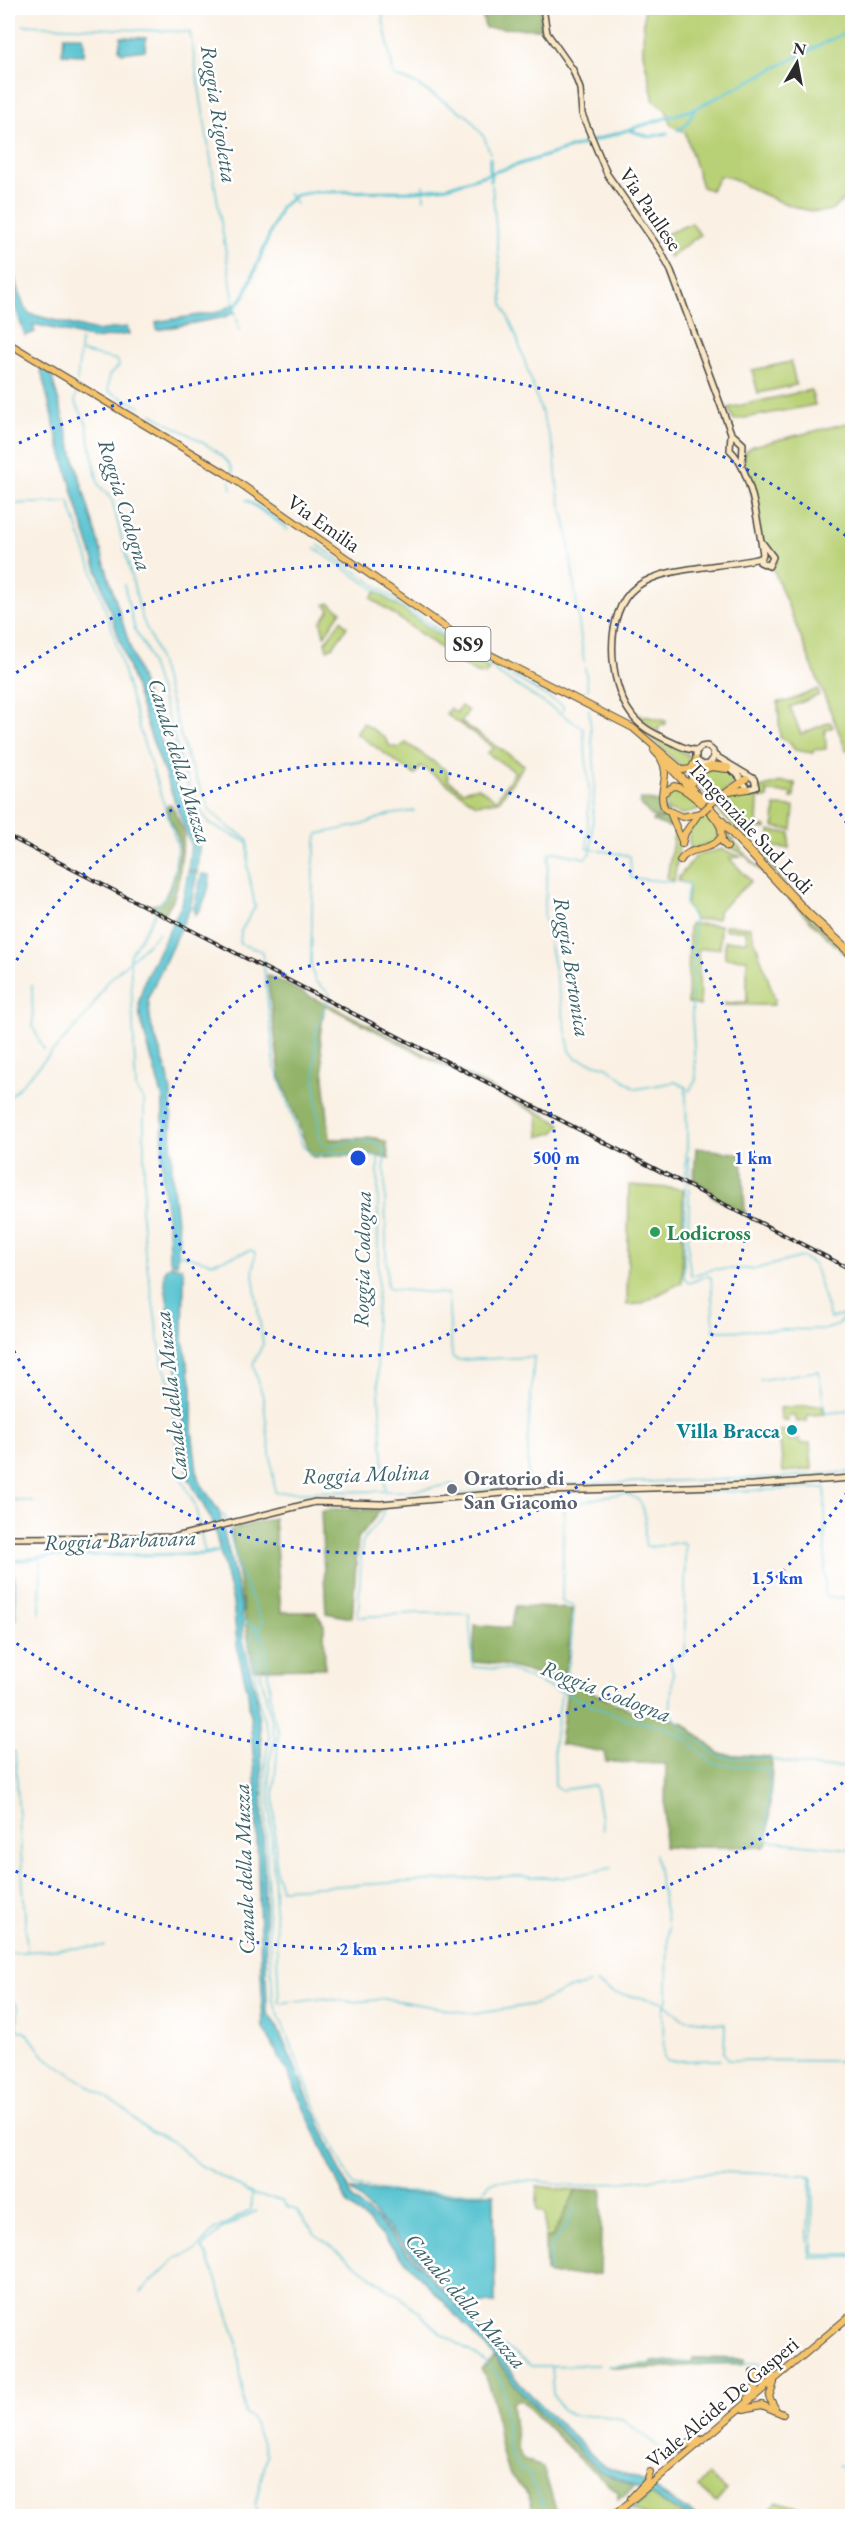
<svg xmlns="http://www.w3.org/2000/svg" width="860" height="2524" viewBox="0 0 860 2524" font-family="'EB Garamond',serif">
	<style>
		.green { fill: #b9d176; stroke: #727e50; stroke-width: 1.5 }
		.forest { fill: #92b367; stroke: #5e6f49; stroke-width: 1.5 }
		.water { fill: #57c3d0; stroke: #41777e; stroke-width: 1.5 }
		.lines { fill: none; stroke-linecap: round; stroke-linejoin: round }
		.stream { stroke: #57c3d0; stroke-width: 1.5 }
		.canal { stroke: #57c3d0; stroke-width: 3 }
		.secondary-casing { stroke: #4a4947; stroke-width: 8 }
		.primary-casing { stroke: #4a4947; stroke-width: 8 }
		.highway-casing { stroke: #4a4947; stroke-width: 10 }
		.secondary { stroke: #fbe7c3; stroke-width: 5 }
		.primary { stroke: #f4c26a; stroke-width: 6 }
		.highway { stroke: #f4c26a; stroke-width: 8 }
		.rail-casing { stroke: #2b2b2b; stroke-width: 4 }
		.rail { stroke: #fff; stroke-width: 1.5; stroke-dasharray: 4.5; stroke-linecap: butt }
		.primary-bridge-casing { stroke: #4a4947; stroke-width: 8; stroke-linecap: butt }
		.primary-bridge { stroke: #f4c26a; stroke-width: 6 }
		.ring { fill: none; stroke: #1d4ed8; stroke-width: 3; stroke-dasharray: 3 6 }
		.leisure-dot { fill: #2e9e5b; stroke: #fff; stroke-width: 2 }
		.culture-dot { fill: #0f9aa8; stroke: #fff; stroke-width: 2 }
		.worship-dot { fill: #6b7280; stroke: #fff; stroke-width: 2 }
		.labels { text-anchor: middle; dominant-baseline: central; stroke-width: 5; stroke-linejoin: round; paint-order: stroke }
		.shield { fill: #fff; stroke: #6b6b6b; stroke-width: 1.5 }
		.shield-label { font-size: 20px; font-weight: bold; fill: #2b2b2b }
		.street-label { font-size: 21px; fill: #2b2b2b; stroke: #fff }
		.leisure-label { font-size: 21px; font-weight: bold; fill: #27864d; stroke: #fff; text-anchor: start }
		.culture-label { font-size: 21px; font-weight: bold; fill: #0d838f; stroke: #fff; text-anchor: end }
		.worship-label { font-size: 21px; font-weight: bold; fill: #5b616d; stroke: #fff; text-anchor: start }
		.water-label { font-size: 22px; font-style: italic; fill: #3a6065; stroke: #fff }
		.centre { fill: #1d4ed8; stroke: #fff; stroke-width: 3 }
		.ring-label { font-size: 18px; text-anchor: middle; font-weight: bold; fill: #1d4ed8; stroke: #fff; stroke-width: 5; stroke-linejoin: round; paint-order: stroke }
	</style>
	<rect width="100%" height="100%" fill="#fff"/>
	<filter id="ink" filterUnits="userSpaceOnUse"><feTurbulence type="fractalNoise" baseFrequency=".0167" numOctaves="2"/><feDisplacementMap in="SourceGraphic" scale="12" xChannelSelector="R" yChannelSelector="G"/><feConvolveMatrix kernelMatrix="1 2 1 2 8 2 1 2 1" color-interpolation-filters="sRGB"/></filter>
	<filter id="wash" filterUnits="userSpaceOnUse"><feTurbulence type="fractalNoise" baseFrequency=".008" numOctaves="4" result="noise"/><feDisplacementMap in="SourceGraphic" scale="24" xChannelSelector="R" yChannelSelector="G"/><feGaussianBlur stdDeviation="1.35" result="paint"/><feColorMatrix in="noise" values="0 0 0 0 0 0 0 0 0 0 0 0 0 0 0 0 0 1.4 0 .05"/><feComposite in="paint" operator="in"/></filter>
	<g filter="url(#wash)">
		<rect width="100%" height="100%" fill="#faf0e3"/>
		<!-- green -->
		<g class="green">
			<path d="M644,8h208v182c-7,7 -15,19 -25,21 -20,5 -63,-16 -81,-25 -8,-5 -17,-11 -26,-10l-9,14 -9,-3 -17,-55 -14,-7 -5,-15 -12,-9 -11,-48z"/>
			<path d="M692,223l8,12 -30,22 -13,-19z"/>
			<path d="M791,362l5,23 -38,8 -6,-23z"/>
			<path d="M811,390l4,15 -81,15 -6,-12z"/>
			<path d="M852,422v327l-6,1 -84,-209 -18,-80v-8l9,-7z"/>
			<path d="M376,591l113,78 -4,6 -11,-3 -103,-74z"/>
			<path d="M329,603l12,8 -17,25 -3,-14 9,-13 -5,-4z"/>
			<path d="M341,620l6,7 -14,20 -6,3 -2,-8z"/>
			<path d="M818,689l1,6 -29,12 11,27 29,-12 3,5 -8,3 1,19 -13,1v3l-18,-3 -7,-9 -8,-3 -2,-36 11,-1z"/>
			<path d="M461,706l7,5 -7,11 63,43 -25,36 -23,3 -55,-38 -6,9 -59,-42 7,-10 21,14 6,9 9,2 7,-5 41,28 1,9 15,11 15,-4 18,13 19,-28 -28,-19 7,-5 -48,-34 4,-6 6,5z"/>
			<path d="M632,713l34,8 -1,4 -4,-1 -4,8z"/>
			<path d="M639,726l52,31 2,5 -8,8z"/>
			<path d="M707,768l24,3 6,8 -3,6 -23,16 -17,-21 1,-4z"/>
			<path d="M781,782l14,1 -1,15h-3v-5l-24,-1 1,6h-10l-1,27 9,2v2l-23,-3 -4,3 47,50 3,7 -75,-80 18,-11 23,-1 6,-6z"/>
			<path d="M681,788l22,20 -22,7 -13,-5 -4,-13 4,-7z"/>
			<path d="M775,806l19,1 -2,23 -18,-3z"/>
			<path d="M706,812l11,12 2,12 -4,6 -24,8c-6,-18 0,-26 15,-38z"/>
			<path d="M675,829l5,12 -6,40 -7,-3z"/>
			<path d="M723,830l42,44 87,83v3c-38,-32 -70,-71 -107,-104 -8,-7 -17,-8 -23,-16z"/>
			<path d="M770,831l20,2 -1,15 -20,-1z"/>
			<path d="M722,849l19,8 -12,1 22,23 -33,30v8l-23,1 -9,-15 3,-21 -11,-3 1,-4 17,-21z"/>
			<path d="M691,924l29,1v23l-22,1 2,57 -12,-3 1,-77z"/>
			<path d="M725,925l25,2 25,72 -1,6h-49v-2l22,-1v-43l-22,-1v-17h23l-3,-11h-20z"/>
			<path d="M328,1004l212,109 21,11 -6,8 -16,5 -1,-23 -211,-108z"/>
			<path d="M629,1185l54,4 -1,93 -41,22 -14,1z"/>
			<path d="M822,1405l3,9 -17,1 -1,6 -10,1 -2,-6h-7v5l-7,-2 -1,-11z"/>
			<path d="M787,1430l2,11 10,-1 1,4 10,-1 2,26 -29,3 -4,-41z"/>
			<path d="M537,2186l39,5 -24,46 -7,2v-27l-8,-2z"/>
			<path d="M708,2475l18,15 -10,12 -18,-15z"/>
			<path d="M650,2495l36,21h-38l-15,-6z"/>
			<path d="M776,2501l20,6 -3,9h-13l-9,-8z"/>
		</g>
		<!-- forest -->
		<g class="forest">
			<path d="M481,8h60v21l-56,-1z"/>
			<path d="M641,799l18,3 12,15 4,12 -23,-8 1,-2h11l-13,-3 -11,-13z"/>
			<path d="M171,804l13,28 -5,49 -6,19 -9,14 -15,-8c3,-2 6,-1 9,-2 11,-4 23,-51 21,-62 -3,-13 -11,-22 -12,-36z"/>
			<path d="M267,975l58,29 -5,32 10,103 46,-1 10,4 3,17 -16,-4 -60,2 -5,-7 -28,-74z"/>
			<path d="M696,1148l46,6 3,59 -34,-17v-6l-17,-10z"/>
			<path d="M331,1509l50,1 -23,28 -6,80 -26,-5 -5,-101z"/>
			<path d="M274,1518l7,94h35l8,13 1,43 -72,1 -22,-139z"/>
			<path d="M516,1606l56,3 -4,48 -7,29c-28,-15 -56,-23 -88,-24l2,-37 35,3z"/>
			<path d="M568,1681l62,29 27,4 26,9 37,31 50,3 2,7 -4,79 -4,4h-100l2,-83 -60,-2 -2,-10 -44,-8z"/>
			<path d="M602,2189l-2,85 -51,1 -3,-3 -1,-33 7,-2 24,-46z"/>
			<path d="M495,2357l24,33 81,81 35,15 -17,14v-8l-33,-28 -65,-65 -8,3 5,46 6,12 20,7 15,49 -25,-2c-3,-30 -17,-24 -27,-47 -12,-32 -6,-69 -25,-98z"/>
			<path d="M693,2358l51,1v5c-45,-4 -91,10 -136,2l43,-2 1,-2h40z"/>
		</g>
		<!-- water -->
		<g class="water">
			<path d="M64,36h17l3,5v14l-22,-1z"/>
			<path d="M121,37l25,1 -1,12 -23,3 -3,-4z"/>
			<path d="M10,265l14,42 6,7 66,17 31,-4 2,7 -35,5 -56,-14 -5,1 2,6 -10,4 -17,-51v-19z"/>
			<path d="M234,304l1,8 -10,5 -68,13 -1,-8 63,-10z"/>
			<path d="M39,363l11,7c43,158 88,316 147,469l2,8 -2,24 -9,-1 3,-25 -42,-114 -68,-211 -23,-80z"/>
			<path d="M188,872l9,1 -7,35 -42,90 3,27 16,46 4,21 1,88 7,58 -2,25h-5l-3,-5 -1,-35 -6,-44 1,-80 -23,-81 -1,-17 6,-22 37,-75z"/>
			<path d="M202,874l8,1c0,11 -6,32 -15,40l-1,-7z"/>
			<path d="M171,1265l11,3 2,8 -1,64 9,47v44l6,48 21,33 23,95 1,32 13,57 5,46 6,271 8,9 78,178 25,21 103,110 42,56 78,77 41,17 54,35h-10l-53,-31 -33,-14 -81,-81 -24,-33 -121,-130 -26,-22 -61,-134 -24,-43 -8,-254 -7,-82 -10,-40 -5,-50 -20,-79 -25,-46 -7,-81 -17,-118 1,-8z"/>
			<path d="M351,2190l56,4h87l1,109h-20l-7,9z"/>
		</g>
		<g class="lines">
			<!-- stream -->
			<g class="stream">
				<path d="M381,8l13,68 20,7 55,34 15,20 6,16"/>
				<path d="M23,25l167,7 43,264"/>
				<path d="M423,185l1,14"/>
				<path d="M492,185l11,120 13,30 38,115 4,42 9,37 17,133"/>
				<path d="M288,193l8,11"/>
				<path d="M233,299l3,16"/>
				<path d="M237,318l2,12"/>
				<path d="M82,352l35,8 2,6 -10,9 -1,16 33,16"/>
				<path d="M77,381l4,-41"/>
				<path d="M77,386l-2,16 11,20 12,62 14,16 30,118 13,30 32,109 23,54 21,18 17,10v30l7,38 -14,24 -1,13 22,7 13,116 28,80 12,9 18,-4 45,4v129l-3,47 10,157"/>
				<path d="M152,414c17,12 80,37 81,60"/>
				<path d="M230,481l1,8"/>
				<path d="M246,500l42,30"/>
				<path d="M247,500l40,26"/>
				<path d="M8,504l61,-2 43,127 28,102 37,113 -3,33 -4,15 -12,13 -3,9 -25,41 6,134 8,11v93l-3,15 4,45 18,112 8,21 8,88 16,31 5,24"/>
				<path d="M318,545l142,100 103,61v6"/>
				<path d="M315,548l148,103 120,77 6,59 -2,61 43,8 1,22 43,4"/>
				<path d="M124,585l11,45 11,19 15,46 31,104 18,25 39,19"/>
				<path d="M585,668l3,22"/>
				<path d="M589,696v5"/>
				<path d="M589,709l6,65 -4,79 -6,5 -30,-6 -6,1 -5,62 26,136 6,7 31,9 29,22 39,-7 11,5 1,59 -2,36"/>
				<path d="M318,834l43,-9 27,-10 26,-4"/>
				<path d="M317,836l-4,32 -2,97 4,16 15,13 -14,36 -1,45 4,61c1,3 2,7 5,9 10,5 37,-13 60,3l3,138 3,3 58,5 4,63 6,3 76,-3 -6,78v54"/>
				<path d="M681,882l8,2 -4,19 9,17 -2,97 4,63 -7,11"/>
				<path d="M32,985l1,42 11,23"/>
				<path d="M8,1099l79,-84 19,-32 53,-50"/>
				<path d="M689,1184v-27"/>
				<path d="M685,1186l-1,91 5,6 17,-7 5,1 3,54 112,-2 10,-3 8,-8 8,-1"/>
				<path d="M689,1188l-1,68 3,20 22,-7h42l47,-12 12,8 16,53 22,-4"/>
				<path d="M177,1253l35,10 39,-13 4,3 -2,22 10,69 -10,20 10,33 12,95 138,-1 40,-7 4,9 5,1 57,-8 253,-8 80,-6"/>
				<path d="M760,1380l59,-9 6,42 27,-2"/>
				<path d="M683,1493l142,-5v109l27,2"/>
				<path d="M528,1494l4,8 28,-1 4,2 -2,99 11,4 1,3 -4,49 -6,28"/>
				<path d="M8,1499l25,3"/>
				<path d="M564,1504c17,5 68,-27 79,4 5,12 -1,25 3,38l5,1 31,-5 3,2v106l-1,4 -12,4 -2,4 3,11 -3,39 11,15 38,30 49,2 54,9 30,-2"/>
				<path d="M384,1509c-2,16 -18,20 -22,35l-4,73 62,-4 49,1 4,53 37,3 114,49 40,7 24,15 24,22 55,6c8,12 -5,55 1,72l84,8"/>
				<path d="M219,1514l5,1 3,8"/>
				<path d="M228,1527l11,43 24,54 -5,5 1,37 16,72 -6,24 1,39 9,200 2,2 39,-5 33,4 34,-3 88,15 61,-10 30,-14 23,-6"/>
				<path d="M201,1534l4,20"/>
				<path d="M40,1615l1,-54"/>
				<path d="M241,1619l17,10 7,11 7,73 7,19 -5,58 2,83 5,16 235,-13 46,2 49,-10"/>
				<path d="M254,1626l-4,14 9,63 10,33 -4,27 3,154 5,84 44,109 36,76 45,6h85l6,-8 8,-3h42l37,6 141,-15 90,3 4,4 -3,56 2,23 42,-1"/>
				<path d="M561,1696l-7,45 1,44 7,5 33,-5 8,46"/>
				<path d="M8,1751l7,1 12,199"/>
				<path d="M655,1854l12,68"/>
				<path d="M668,1926l-1,74 -4,9 1,49 3,3 53,-1"/>
				<path d="M8,1953l97,-7"/>
				<path d="M596,1983l18,10 47,8 22,18 42,5 -1,29 4,7 124,1"/>
				<path d="M8,1989l3,10 7,8 -1,22 11,5 16,22 84,56 13,14 32,16 27,23 54,30 28,5 6,7 8,3 19,24 106,79c17,26 65,40 79,66 12,23 -4,83 28,94l20,43"/>
				<path d="M808,2175l5,3 -1,77h40"/>
				<path d="M549,2273l1,-25 15,-20 10,-21"/>
				<path d="M141,2292l34,-33 20,-8 18,-20 38,-21v-15"/>
				<path d="M498,2344l15,7 18,15 68,-1"/>
				<path d="M551,2366l2,29 10,16 14,5 19,-1 26,4 37,28"/>
				<path d="M608,2366l116,-5 37,3 12,10"/>
				<path d="M838,2465l14,5"/>
				<path d="M255,2505l12,-50 -16,-38 -6,-4 -9,-77 -28,-79 -6,-9 21,-20 33,-17"/>
				<path d="M256,2516l1,-9"/>
				<path d="M624,2516l26,-22"/>
			</g>
			<!-- canal -->
			<g class="canal">
				<path d="M678,130l8,-5 10,-17"/>
				<path d="M632,131l18,6 17,-4"/>
				<path d="M490,158v6"/>
				<path d="M490,166l1,15"/>
				<path d="M232,310l12,-14 37,-89 15,-12 16,-3 105,-1 30,-4 247,-78 158,-80"/>
				<path d="M8,1625l7,-6 -1,-40 -3,-14 3,-4 37,-5 154,-2 17,-4"/>
			</g>
		</g>
	</g>
	<g filter="url(#ink)">
		<g class="lines">
			<!-- secondary casing -->
			<g class="secondary-casing">
				<g id="secondary">
					<path d="M543,8l4,25 26,37 7,19 2,25 25,60 53,76 11,21 60,162 12,11 -1,19"/>
					<path d="M731,434l-1,16c22,20 28,75 33,104l-3,8 9,4 4,-9 -12,-16"/>
					<path d="M697,750c-10,1 -20,-6 -30,-10 -14,-7 -27,-13 -36,-26 -23,-31 -28,-102 5,-127 29,-22 88,-19 124,-29"/>
					<path d="M714,755l40,24 2,8 -8,2 -11,-15 -11,-7"/>
					<path d="M709,764l-6,1 -7,-5v-8l5,-5 6,-1 6,5 1,6 -4,6"/>
					<path d="M8,1538l167,-1 140,-35 66,2 134,-12 238,-7 99,-7"/>
				</g>
			</g>
			<!-- primary casing -->
			<g class="primary-casing">
				<g id="primary">
					<path d="M8,343l217,130 244,171 164,84 49,42 9,-1 5,-9"/>
					<path d="M661,759c11,17 -5,33 4,50l17,8 18,-4"/>
					<path d="M729,792l19,-3"/>
					<path d="M663,793l11,-7c12,1 40,28 46,40 4,8 -2,15 7,21"/>
					<path d="M715,800l31,-21"/>
					<path d="M671,815l11,26"/>
					<path d="M682,844l3,-11 12,-17"/>
					<path d="M680,861c9,-16 31,-8 41,-24"/>
					<path d="M755,2374l12,4 9,-1"/>
					<path d="M774,2383l-5,14 6,11"/>
					<path d="M748,2398l8,-11 -3,-14"/>
					<path d="M744,2409l18,-4 21,9"/>
					<path d="M671,2452l28,-13"/>
					<path d="M631,2498l16,-17 3,-9"/>
					<path d="M613,2516l239,-202"/>
				</g>
			</g>
			<!-- highway casing -->
			<g class="highway-casing">
				<g id="highway">
					<path d="M655,750l153,164 44,40"/>
					<path d="M692,781l2,-9 18,-6 15,2"/>
				</g>
			</g>
			<!-- secondary -->
			<use href="#secondary" class="secondary"/>
			<!-- primary -->
			<use href="#primary" class="primary"/>
			<!-- highway -->
			<use href="#highway" class="highway"/>
			<!-- rail casing -->
			<g class="rail-casing">
				<path id="rail" d="M8,836l844,434"/>
			</g>
			<!-- rail -->
			<use href="#rail" class="rail"/>
			<!-- primary-bridge casing -->
			<g class="primary-bridge-casing">
				<path id="primary-bridge" d="M703,811l12,-11"/>
			</g>
			<!-- primary-bridge -->
			<use href="#primary-bridge" class="primary-bridge"/>
		</g>
	</g>
	<!-- distance rings -->
	<g class="ring">
		<circle cx="358" cy="1158" r="198"/>
		<path d="M8 976A395 395 0 1 1 8 1340"/>
		<path d="M852 1485A593 593 0 0 1 9 1638M9 678A593 593 0 0 1 852 831"/>
		<path d="M850 1777A791 791 0 0 1 11 1869M11 447A791 791 0 0 1 850 539"/>
	</g>
	<!-- markers -->
	<circle class="leisure-dot" cx="655" cy="1232" r="6"/>
	<circle class="culture-dot" cx="792" cy="1430" r="6"/>
	<circle class="worship-dot" cx="452" cy="1489" r="6"/>
	<g class="labels">
		<!-- shield labels -->
		<rect class="shield" x="445.5" y="627" width="45" height="34" rx="4.5"/>
		<g class="shield-label">
			<text x="468" y="644">SS9</text>
		</g>
		<!-- street labels -->
		<g class="street-label">
			<text transform="translate(651 209) rotate(56)">Via Paullese</text>
			<text transform="translate(324 523) rotate(35)">Via Emilia</text>
			<text transform="translate(751 827) rotate(47)">Tangenziale Sud Lodi</text>
			<text transform="translate(722 2402) rotate(-40)">Viale Alcide De Gasperi</text>
		</g>
		<!-- leisure labels -->
		<g class="leisure-label">
			<text x="667" y="1232">Lodicross</text>
		</g>
		<!-- culture labels -->
		<g class="culture-label">
			<text x="780" y="1430">Villa Bracca</text>
		</g>
		<!-- worship labels -->
		<g class="worship-label">
			<text x="464" y="1477">Oratorio di<tspan x="464" dy="24">San Giacomo</tspan></text>
		</g>
		<!-- water labels -->
		<g class="water-label">
			<text transform="translate(219 114) rotate(81)">Roggia Rigoletta</text>
			<text transform="translate(125 505) rotate(73)">Roggia Codogna</text>
			<text transform="translate(180 761) rotate(73)">Canale della Muzza</text>
			<text transform="translate(572 967) rotate(81)">Roggia Bertonica</text>
			<text transform="translate(362 1259) rotate(-89)">Roggia Codogna</text>
			<text transform="translate(171 1396) rotate(-96)">Canale della Muzza</text>
			<text transform="translate(366 1474) rotate(-2)">Roggia Molina</text>
			<text transform="translate(120 1540) rotate(-2)">Roggia Barbavara</text>
			<text transform="translate(606 1691) rotate(21)">Roggia Codogna</text>
			<text transform="translate(244 1869) rotate(-92)">Canale della Muzza</text>
			<text transform="translate(466 2301) rotate(49)">Canale della Muzza</text>
		</g>
	</g>
	<circle cx="358" cy="1158" r="9" class="centre"/>
	<g class="ring-label">
		<text x="556" y="1164">500 m</text>
		<text x="753" y="1164">1 km</text>
		<text x="777" y="1584">1.5 km</text>
		<text x="358" y="1955">2 km</text>
	</g>
	<!-- margin -->
	<rect width="860" height="2524" fill="none" stroke="#fff" stroke-width="30"/>
	<!-- north arrow -->
	<g transform="translate(797 63) rotate(10)" stroke="#ffffff" stroke-width="4.5" paint-order="stroke">
	<path d="M0-4.5L10 22L0 15L-10 22Z" fill="#2b2b2b"/>
	<text y="-9" font-size="16" font-weight="bold" text-anchor="middle" fill="#2b2b2b">N</text>
	</g>
</svg>
